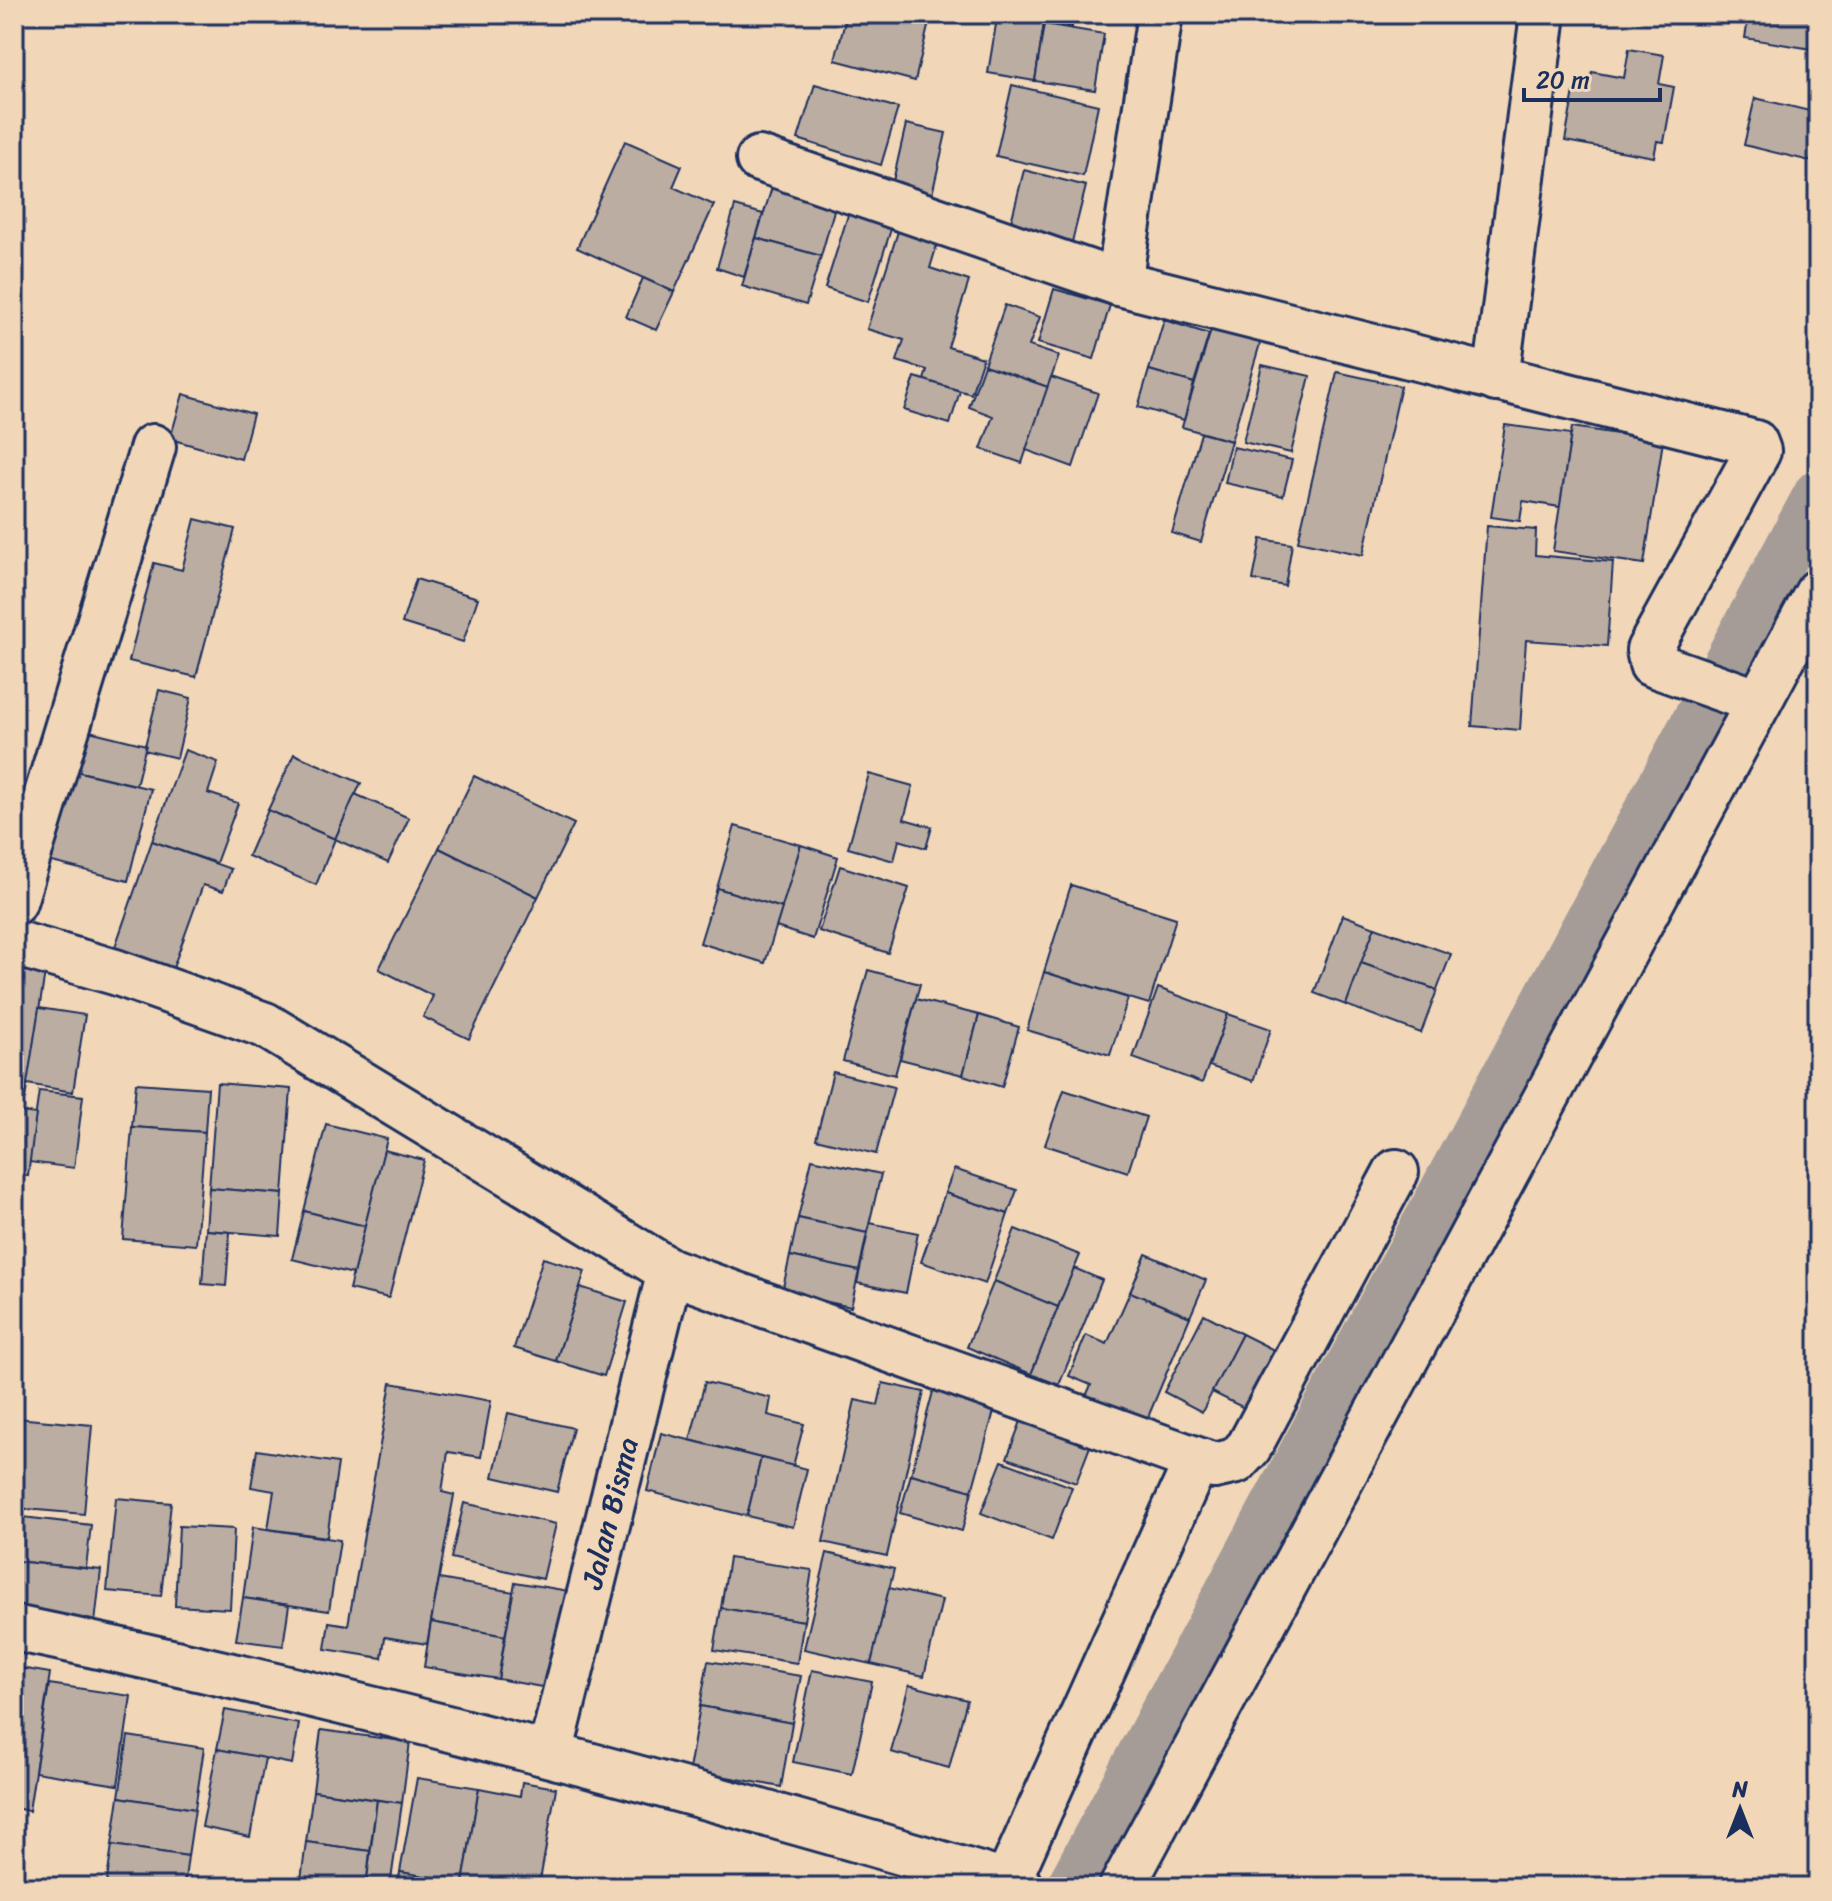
<svg xmlns="http://www.w3.org/2000/svg" width="1832" height="1901" viewBox="0 0 1832 1901" font-family="Sriracha,sans-serif">
	<style>
		.lines { fill: none; stroke-linecap: round; stroke-linejoin: round }
		.canal { stroke: #a59c98; stroke-width: 48 }
		.building { fill: #bcada2; stroke: #1b2f5e; stroke-width: 2 }
		.minor-casing { stroke: #1b2f5e; stroke-width: 50 }
		.minor { stroke: #f1d7b8; stroke-width: 44 }
		.labels { text-anchor: middle; dominant-baseline: central; stroke-width: 6; stroke-linejoin: round; paint-order: stroke }
		.street-label { font-size: 30px; fill: #1b2f5e; stroke: #f1d7b8 }
	</style>
	<rect width="100%" height="100%" fill="#f1d7b8"/>
	<filter id="ink" filterUnits="userSpaceOnUse"><feTurbulence type="fractalNoise" baseFrequency=".0125" numOctaves="2"/><feDisplacementMap in="SourceGraphic" scale="16" xChannelSelector="R" yChannelSelector="G"/><feConvolveMatrix kernelMatrix="1 2 1 2 8 2 1 2 1" color-interpolation-filters="sRGB"/></filter>
	<g filter="url(#ink)">
		<g class="lines">
			<!-- canal -->
			<path class="canal" d="M1070,1887l748,-1394"/>
		</g>
		<!-- building -->
		<g class="building">
			<path d="M847,14h84l-16,67 -80,-21z"/>
			<path d="M1009,14h65l-2,13z"/>
			<path d="M1643,14h42l-1,7z"/>
			<path d="M1749,14h69v36l-73,-12z"/>
			<path d="M997,18l47,6 -9,57 -47,-8z"/>
			<path d="M1044,24l60,10 -9,56 -60,-9z"/>
			<path d="M1629,49l35,6 -5,29 15,3 -10,55 -7,-1 -3,16 -89,-16 9,-50 14,2 4,-21 32,6z"/>
			<path d="M815,84l83,24 -17,57 -83,-26z"/>
			<path d="M1012,85l86,20 -15,71 -87,-20z"/>
			<path d="M1755,98l63,15v50l-74,-18z"/>
			<path d="M906,124l40,9 -15,66 -40,-9z"/>
			<path d="M625,141l57,25 -9,21 41,18 -40,87 -97,-44z"/>
			<path d="M1024,170l62,16 -17,68 -62,-16z"/>
			<path d="M774,181l63,19 -16,56 -65,-18z"/>
			<path d="M735,206l28,8 -19,63 -27,-9z"/>
			<path d="M849,212l43,14 -24,76 -43,-14z"/>
			<path d="M901,222l39,13 -10,33 39,13 -21,66 35,11 -12,36 -47,-14 3,-10 -30,-9 7,-21 -37,-11z"/>
			<path d="M756,238l65,18 -15,49 -64,-19z"/>
			<path d="M643,278l31,14 -18,38 -30,-13z"/>
			<path d="M1054,289l56,16 -16,54 -56,-16z"/>
			<path d="M1005,305l35,12 -11,29 30,10 -11,31 -64,-22z"/>
			<path d="M1164,320l45,14 -15,49 -45,-13z"/>
			<path d="M1213,323l49,14 -31,104 -49,-14z"/>
			<path d="M984,365l64,22 -26,76 -41,-14 12,-33 -24,-9z"/>
			<path d="M1262,365l48,11 -19,77 -48,-11z"/>
			<path d="M1149,370l45,13 -10,37 -46,-13z"/>
			<path d="M1337,372l64,14 -38,169 -65,-14z"/>
			<path d="M915,377l45,14 -10,33 -46,-14z"/>
			<path d="M1051,377l47,16 -25,74 -47,-17z"/>
			<path d="M183,394l70,20 -12,45 -71,-20z"/>
			<path d="M1505,425l66,9 -11,73 -37,-6 -3,20 -29,-4z"/>
			<path d="M1572,427l91,14 -19,123 -91,-13z"/>
			<path d="M1201,433l30,8 -30,101 -29,-9z"/>
			<path d="M1233,447l59,13 -9,36 -58,-13z"/>
			<path d="M195,519l40,10 -39,148 -67,-16 25,-98 28,7z"/>
			<path d="M1487,526l49,4 -1,25 78,7 -6,84 -81,-6 -6,90 -48,-4z"/>
			<path d="M1261,539l31,5 -7,42 -32,-6z"/>
			<path d="M416,579l62,19 -15,44 -61,-19z"/>
			<path d="M159,690l32,8 -14,60 -33,-8z"/>
			<path d="M77,728l69,17 -10,40 -69,-16z"/>
			<path d="M185,750l33,12 -10,31 30,10 -22,60 -64,-22z"/>
			<path d="M294,754l67,29 -26,56 -67,-29z"/>
			<path d="M67,769l84,20 -23,92 -84,-21z"/>
			<path d="M869,774l44,12 -9,33 28,8 -6,21 -27,-8 -5,21 -46,-13z"/>
			<path d="M474,776l100,48 -36,73 -99,-49z"/>
			<path d="M355,794l54,24 -21,45 -53,-24z"/>
			<path d="M268,810l67,29 -19,46 -68,-29z"/>
			<path d="M735,826l66,19 -19,63 -65,-20z"/>
			<path d="M152,841l79,28 -8,22 -20,-6 -30,83 -58,-21z"/>
			<path d="M801,845l37,12 -25,82 -37,-12z"/>
			<path d="M439,848l99,49 -69,142 -46,-22 10,-21 -54,-27z"/>
			<path d="M840,866l69,22 -21,65 -69,-22z"/>
			<path d="M1071,885l105,33 -27,86 -105,-32z"/>
			<path d="M717,888l65,20 -17,55 -65,-20z"/>
			<path d="M1343,915l32,12 -29,78 -32,-12z"/>
			<path d="M1375,927l76,27 -14,36 -76,-27z"/>
			<path d="M14,961l32,5 -21,133 -11,-2z"/>
			<path d="M1361,963l76,27 -16,43 -75,-28z"/>
			<path d="M868,970l52,14 -25,91 -52,-14z"/>
			<path d="M1044,972l84,26 -18,57 -83,-25z"/>
			<path d="M1158,988l70,26 -26,69 -69,-25z"/>
			<path d="M916,999l63,16 -16,60 -63,-16z"/>
			<path d="M39,1008l46,7 -12,77 -46,-8z"/>
			<path d="M1228,1014l43,15 -18,52 -44,-15z"/>
			<path d="M979,1015l40,12 -17,60 -39,-12z"/>
			<path d="M833,1072l61,15 -18,67 -60,-15z"/>
			<path d="M136,1083l72,5 -3,44 -73,-5z"/>
			<path d="M217,1083l74,6 -8,105 -74,-6z"/>
			<path d="M1064,1090l82,27 -18,55 -83,-27z"/>
			<path d="M39,1091l44,5 -9,72 -45,-6z"/>
			<path d="M14,1111l22,3 -8,62 -14,-2z"/>
			<path d="M326,1124l61,15 -22,87 -61,-15z"/>
			<path d="M132,1127l73,5 -9,113 -73,-6z"/>
			<path d="M384,1150l40,10 -35,138 -40,-9z"/>
			<path d="M812,1159l69,15 -14,59 -69,-15z"/>
			<path d="M954,1169l63,21 -9,24 -63,-21z"/>
			<path d="M209,1188l74,6 -3,42 -74,-6z"/>
			<path d="M945,1193l63,21 -23,70 -64,-22z"/>
			<path d="M304,1211l61,15 -12,48 -61,-15z"/>
			<path d="M798,1218l69,15 -8,38 -69,-15z"/>
			<path d="M870,1223l48,10 -12,60 -49,-10z"/>
			<path d="M1015,1229l65,26 -22,52 -64,-26z"/>
			<path d="M206,1230l24,2 -4,54 -24,-2z"/>
			<path d="M1146,1254l60,26 -16,37 -60,-25z"/>
			<path d="M790,1256l69,15 -8,36 -69,-15z"/>
			<path d="M543,1258l42,13 -29,90 -42,-13z"/>
			<path d="M1074,1268l28,12 -43,105 -28,-11z"/>
			<path d="M994,1281l64,26 -27,67 -64,-27z"/>
			<path d="M580,1287l47,15 -23,74 -48,-15z"/>
			<path d="M1130,1292l60,25 -44,105 -60,-26 5,-11 -22,-9 17,-41 21,9z"/>
			<path d="M1204,1314l38,20 -40,78 -38,-20z"/>
			<path d="M1242,1334l36,18 -30,58 -36,-18z"/>
			<path d="M705,1382l66,16 -3,17 36,9 -11,42 -103,-26z"/>
			<path d="M391,1383l100,18 -10,56 -33,-5 -6,40 12,3 -27,149 -42,-7 -3,21 -57,-9 4,-27 19,3z"/>
			<path d="M883,1383l41,9 -37,164 -64,-14 32,-142 23,5z"/>
			<path d="M14,1385l5,1 -5,50z"/>
			<path d="M934,1388l62,16 -24,87 -61,-17z"/>
			<path d="M508,1413l65,15 -16,64 -64,-15z"/>
			<path d="M1023,1416l69,25 -16,42 -69,-25z"/>
			<path d="M16,1418l76,7 -8,89 -70,-6z"/>
			<path d="M661,1433l100,25 -14,58 -100,-25z"/>
			<path d="M257,1450l81,13 -11,74 -59,-8 6,-38 -23,-4z"/>
			<path d="M761,1458l46,11 -14,58 -46,-11z"/>
			<path d="M1002,1461l70,26 -20,53 -71,-27z"/>
			<path d="M911,1474l61,17 -10,40 -62,-18z"/>
			<path d="M116,1498l55,5 -10,93 -54,-5z"/>
			<path d="M464,1503l92,21 -13,55 -92,-21z"/>
			<path d="M14,1516l77,9 -5,43 -72,-7z"/>
			<path d="M179,1526l55,3 -4,80 -55,-3z"/>
			<path d="M253,1527l87,13 -11,71 -86,-13z"/>
			<path d="M827,1553l67,16 -23,95 -67,-15z"/>
			<path d="M729,1558l83,12 -8,51 -83,-13z"/>
			<path d="M14,1561l87,9 -6,53 -81,-9z"/>
			<path d="M439,1579l75,13 -9,44 -74,-14z"/>
			<path d="M515,1582l66,11 -17,98 -66,-12z"/>
			<path d="M889,1588l53,12 -18,76 -53,-12z"/>
			<path d="M243,1598l46,7 -6,41 -47,-6z"/>
			<path d="M721,1608l83,13 -7,42 -83,-13z"/>
			<path d="M431,1622l74,14 -7,43 -74,-12z"/>
			<path d="M708,1661l93,15 -9,47 -92,-17z"/>
			<path d="M14,1667l36,6 -21,138 -15,-3z"/>
			<path d="M812,1670l60,12 -20,92 -59,-12z"/>
			<path d="M49,1684l82,12 -13,89 -83,-13z"/>
			<path d="M909,1685l58,15 -18,68 -58,-16z"/>
			<path d="M700,1706l92,17 -11,64 -92,-17z"/>
			<path d="M225,1710l74,14 -7,40 -75,-15z"/>
			<path d="M321,1730l89,12 -8,61 -89,-12z"/>
			<path d="M128,1736l76,12 -9,61 -76,-12z"/>
			<path d="M217,1749l48,9 -15,79 -48,-10z"/>
			<path d="M417,1778l62,10 -16,95 -63,-11z"/>
			<path d="M522,1782l34,6 -17,99 -76,-4 16,-95 41,8z"/>
			<path d="M313,1791l64,9 -7,51 -64,-9z"/>
			<path d="M119,1797l76,12 -7,47 -76,-11z"/>
			<path d="M377,1800l25,3 -12,84h-24z"/>
			<path d="M306,1842l64,9 -4,36h-66z"/>
			<path d="M112,1845l76,11 -4,31h-78z"/>
			<path d="M400,1872l72,12 -1,3h-73z"/>
		</g>
		<g class="lines">
			<!-- minor casing -->
			<g class="minor-casing">
				<g id="minor">
					<path d="M759,159l360,124 636,160 3,8 -109,199 3,14 107,38"/>
					<path d="M1119,283l41,-269"/>
					<path d="M1496,379l47,-365"/>
					<path d="M14,902l139,-455"/>
					<path d="M14,943l101,29 150,53 405,246 544,195 22,-5 13,-14 147,-275"/>
					<path d="M14,1628c339,70 674,160 1006,259"/>
					<path d="M550,1754l120,-483"/>
					<path d="M1007,1883l189,-421"/>
					<path d="M1122,1887l696,-1295"/>
				</g>
			</g>
			<!-- minor -->
			<use href="#minor" class="minor"/>
		</g>
	</g>
	<g class="labels">
		<!-- street labels -->
		<g class="street-label">
			<text transform="translate(610 1513) rotate(-76)">Jalan Bisma</text>
		</g>
	</g>
	<!-- margin -->
	<rect width="1832" height="1901" fill="none" stroke="#f1d7b8" stroke-width="48"/>
	<rect x="24" y="24" width="1784" height="1853" fill="none" stroke="#1b2f5e" stroke-width="3" filter="url(#ink)"/>
	<!-- north arrow -->
	<g transform="translate(1740 1809)" stroke="#f1d7b8" stroke-width="6" paint-order="stroke">
	<path d="M0-6L14 30L0 20L-14 30Z" fill="#1b2f5e"/>
	<text y="-12" font-size="22" font-weight="bold" text-anchor="middle" fill="#1b2f5e">N</text>
	</g>
	<!-- scale -->
	<path d="M1524 88v12h136v-12" fill="none" stroke="#1b2f5e" stroke-width="4"/>
	<text x="1536" y="88" font-size="24" fill="#1b2f5e" stroke="#f1d7b8" stroke-width="6" paint-order="stroke">20 m</text>
</svg>
